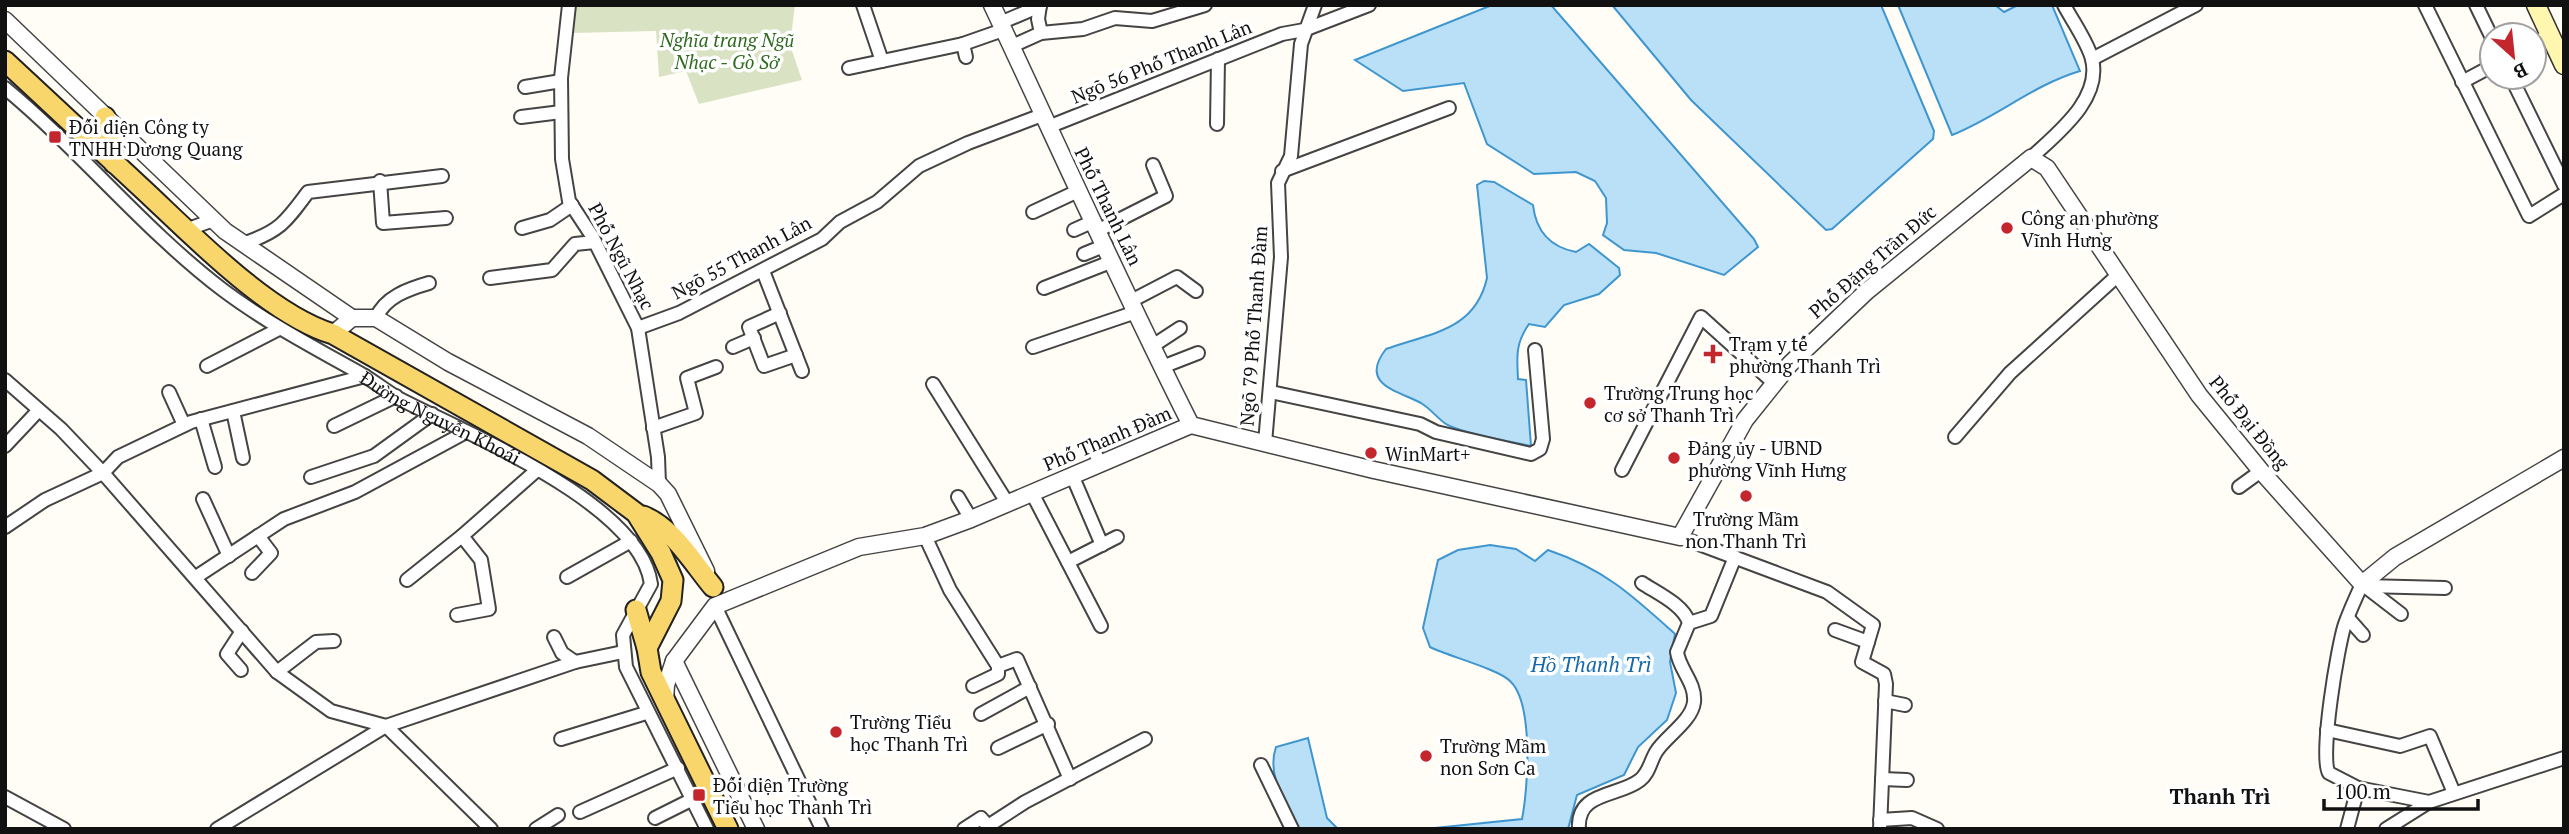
<svg xmlns="http://www.w3.org/2000/svg" width="2569" height="834" viewBox="0 0 2569 834" font-family="'PT Serif',serif">
	<style>
		.cemetery { fill: #d9e3c4 }
		.water { fill: #b9e0f7; stroke: #3f96cf; stroke-width: 2 }
		.lines { fill: none; stroke-linecap: round; stroke-linejoin: round }
		.minor-casing { stroke: #444; stroke-width: 16 }
		.tertiary-casing { stroke: #444; stroke-width: 19 }
		.secondary-casing { stroke: #333; stroke-width: 21 }
		.primary-casing { stroke: #222; stroke-width: 23 }
		.minor { stroke: #fff; stroke-width: 12 }
		.tertiary { stroke: #fff; stroke-width: 16 }
		.secondary { stroke: #fff6b0; stroke-width: 18 }
		.primary { stroke: #f9d66b; stroke-width: 19 }
		.poi-dot { fill: #c4262e; stroke: #fff; stroke-width: 2.5 }
		.labels { text-anchor: middle; dominant-baseline: central; stroke-width: 7; stroke-linejoin: round; paint-order: stroke }
		.park-label { font-size: 19px; font-style: italic; fill: #2f6b1f; stroke: #fff }
		.street-label { font-size: 19px; fill: #111; stroke: #fff }
		.poi-label { font-size: 19px; fill: #111; stroke: #fff; text-anchor: start }
		.water-label { font-size: 21px; font-style: italic; fill: #1768a6; stroke: #fff }
		.neighbourhood-label { font-size: 21px; font-weight: bold; fill: #111; stroke: #fff }
	</style>
	<rect width="100%" height="100%" fill="#fffdf5"/>
	<!-- cemetery -->
	<path class="cemetery" d="M574,5h221l-5,40 12,35 -103,24 -13,-33 -27,6 -3,-46 -84,2z"/>
	<!-- water -->
	<g class="water">
		<path d="M1492,5h59l203,234 4,8 -34,28 -68,-22 -32,-3 -21,-15 4,-12 -1,-25 -11,-17 -19,-9 -42,2 -47,-30 -23,-61 -61,8 -48,-31z"/>
		<path d="M1612,5h269l53,126 -1,8 -101,90 -6,1 -135,-130z"/>
		<path d="M1898,5h97l9,7 14,-7h34l28,66c-47,14 -83,46 -128,64z"/>
		<path d="M1484,181l10,1 39,23c3,27 17,42 43,47l13,-8 30,24 1,7 -21,19 -35,11 -19,22 -16,-3c-14,20 -12,33 -11,55l8,1 5,66c-18,-4 -71,-13 -85,-22 -9,-6 -15,-15 -25,-21 -22,-12 -63,-18 -35,-54 44,-16 89,-18 101,-71l-10,-93z"/>
		<path d="M1490,545l26,4 19,12 13,-11c56,19 84,45 127,84l-5,28 6,31 -9,27 -29,27 -14,28 -47,20 -9,34h-143l97,-10c6,-30 12,-116 -12,-138 -12,-12 -62,-25 -80,-34l-7,-19 15,-68 20,-10z"/>
		<path d="M1308,738l19,80 11,11h-39c-13,-26 -33,-53 -23,-82z"/>
	</g>
	<g class="lines">
		<!-- minor casing -->
		<g class="minor-casing">
			<g id="minor">
				<path d="M569,5l-8,73 1,81 7,42 23,35 46,92 20,129 1,27"/>
				<path d="M863,5l19,56"/>
				<path d="M1040,5l-2,14 3,14"/>
				<path d="M2425,5l104,211 35,-22"/>
				<path d="M2476,5l16,33"/>
				<path d="M1000,23l40,-17"/>
				<path d="M2534,43l16,-8"/>
				<path d="M1012,46l29,-13 42,-4 32,-11 37,3 53,-16"/>
				<path d="M966,57l-3,-13 40,-14"/>
				<path d="M2092,59l104,-54"/>
				<path d="M849,68l114,-24"/>
				<path d="M2511,77l53,108"/>
				<path d="M2462,82l30,-16"/>
				<path d="M525,87l36,-6"/>
				<path id="s1" d="M5,88c76,63 139,142 218,202 44,33 92,58 140,85 12,7 23,16 35,23 67,35 242,105 253,186l-28,51 3,32 81,162"/>
				<path d="M521,117l40,-5"/>
				<path d="M1217,124l1,-65"/>
				<path d="M1048,127l234,-93 22,-4 65,-25"/>
				<path d="M2031,158c25,-24 71,-58 61,-99 -5,-18 -19,-37 -28,-54"/>
				<path d="M1282,171l167,-63"/>
				<path d="M380,181l3,42 63,-5"/>
				<path d="M1033,212l45,-21"/>
				<path d="M522,228l28,-8 22,-15"/>
				<path d="M186,230l27,-10"/>
				<path d="M1074,230l20,-9"/>
				<path d="M1099,230l67,-34 -13,-31"/>
				<path d="M242,244c37,-12 44,-22 66,-52l134,-16"/>
				<path d="M1084,254l22,-9"/>
				<path d="M763,271l39,100"/>
				<path d="M490,278l62,-8 23,-26 20,-2"/>
				<path d="M1044,288l69,-27"/>
				<path d="M1131,301l46,-24 19,14"/>
				<path d="M780,313l-31,14 15,39 32,-11"/>
				<path d="M376,318c9,-21 32,-29 53,-35"/>
				<path d="M638,328l41,-15 143,-74 18,-17 37,-20 42,-36 49,-23 74,-28"/>
				<path d="M733,347l21,-9"/>
				<path d="M1033,347l103,-35"/>
				<path d="M1151,347l29,-19"/>
				<path d="M207,366l72,-37"/>
				<path d="M1162,367l36,-14"/>
				<path d="M5,380l56,49 42,44 174,199 54,39 55,15 105,103"/>
				<path d="M933,384l75,120"/>
				<path d="M169,392l15,33"/>
				<path d="M1271,392l149,32 16,8 95,22 9,-5 3,-10 -8,-89"/>
				<path d="M233,411l10,47"/>
				<path d="M201,419l14,48"/>
				<path d="M334,426l62,-30"/>
				<path d="M653,428l43,-15 -9,-35 29,-11"/>
				<path d="M1955,437l55,-64 107,-97"/>
				<path d="M1265,443l16,-186 -3,-74 13,-27 10,-112 14,-39"/>
				<path d="M5,446l33,-35"/>
				<path d="M1093,446l6,17"/>
				<path d="M1622,470l79,-153 73,66"/>
				<path d="M1072,475l30,70"/>
				<path d="M311,477l63,-21 58,-42"/>
				<path d="M2239,487l22,-16"/>
				<path d="M1032,493l69,133"/>
				<path d="M958,497l13,22"/>
				<path d="M203,499l26,57"/>
				<path d="M5,527l40,-27 58,-27 15,-16 73,-35 174,-46"/>
				<path d="M925,536l25,54 48,76v8l-25,12"/>
				<path d="M1680,537l147,55 46,33 -11,37 22,12 2,10 -6,145"/>
				<path d="M1068,562l49,-25"/>
				<path d="M252,573l19,-20 -13,-17"/>
				<path d="M196,577l88,-58 71,-27 111,-60"/>
				<path d="M567,577l64,-36"/>
				<path d="M407,580l55,-44 75,-66"/>
				<path d="M2365,586l80,2"/>
				<path d="M715,606l107,223"/>
				<path d="M2401,614l-39,-30c-6,13 -12,26 -17,40 -7,20 -26,134 -16,149l29,15 71,14 135,-44"/>
				<path d="M457,615l32,-6 -8,-49 -19,-24"/>
				<path d="M2348,618l15,17"/>
				<path d="M1689,623l22,-7 24,-59"/>
				<path d="M1835,630l33,12"/>
				<path d="M554,637l8,16 13,9"/>
				<path d="M998,666l19,-7 53,120"/>
				<path d="M241,670l-14,-16 15,-23"/>
				<path d="M277,672l39,-30 18,-1"/>
				<path d="M1885,701l20,4"/>
				<path d="M981,714l49,-27"/>
				<path d="M2327,730l73,16 30,-10 24,57"/>
				<path d="M561,739l85,-26"/>
				<path d="M998,748l50,-24"/>
				<path d="M1261,765l31,64"/>
				<path d="M1882,779l25,1"/>
				<path d="M5,797l59,32"/>
				<path d="M580,812l98,-44"/>
				<path d="M655,818l38,-19"/>
				<path d="M1880,820l32,-2 25,11"/>
				<path d="M217,829l169,-103 189,-64 48,-10"/>
				<path d="M536,829l22,-14"/>
				<path d="M964,829l17,-11 7,8 37,-24 120,-63"/>
				<path d="M1579,829c-3,-38 40,-32 61,-49 9,-7 10,-18 16,-28 9,-15 36,-31 38,-50 2,-19 -15,-33 -17,-50l12,-29c-5,-18 -32,-30 -47,-40"/>
				<path d="M2347,829l11,-41"/>
				<path d="M2386,829l43,-27"/>
			</g>
		</g>
		<!-- tertiary casing -->
		<g class="tertiary-casing">
			<g id="tertiary">
				<path d="M992,5c66,140 129,282 199,420"/>
				<path d="M5,20l220,211 127,87"/>
				<path d="M333,334l19,-16h24l72,44 140,74 71,48 9,10 38,77"/>
				<path d="M674,661l82,168"/>
				<path d="M665,701l1,-16 8,-24 41,-55 144,-59 66,-11 46,-17 220,-94 183,45 306,67 65,-117 45,-56 77,-73 164,-133 16,10 152,227 62,76 101,113 33,-27 169,-99"/>
			</g>
		</g>
		<!-- secondary casing -->
		<g class="secondary-casing">
			<path id="secondary" d="M2536,5l28,60"/>
		</g>
		<!-- primary casing -->
		<g class="primary-casing">
			<g id="primary">
				<path d="M5,61c47,44 95,88 142,132 48,45 123,122 186,141l259,146 44,33 25,40 12,27 -2,21 -24,47 4,24 77,157"/>
				<path d="M105,117l9,46"/>
				<path d="M643,516c29,11 50,47 70,71"/>
				<path d="M636,610l11,38"/>
			</g>
		</g>
		<!-- minor -->
		<use href="#minor" class="minor"/>
		<!-- tertiary -->
		<use href="#tertiary" class="tertiary"/>
		<!-- secondary -->
		<use href="#secondary" class="secondary"/>
		<!-- primary -->
		<use href="#primary" class="primary"/>
	</g>
	<!-- markers -->
	<g class="poi-dot">
		<rect x="48" y="130" width="14" height="14" rx="3.5"/>
		<circle cx="2007" cy="228" r="7"/>
		<path d="M1709.5 343.5h7v7h7v7h-7v7h-7v-7h-7v-7h7z"/>
		<circle cx="1590" cy="403" r="7"/>
		<circle cx="1371" cy="453" r="7"/>
		<circle cx="1674" cy="458" r="7"/>
		<circle cx="1746" cy="496" r="7"/>
		<circle cx="836" cy="732" r="7"/>
		<circle cx="1426" cy="756" r="7"/>
		<rect x="692" y="788" width="14" height="14" rx="3.5"/>
	</g>
	<g class="labels">
		<!-- park labels -->
		<g class="park-label">
			<text x="727" y="39">Nghĩa trang Ngũ<tspan x="727" dy="22">Nhạc - Gò Sở</tspan></text>
		</g>
		<!-- street labels -->
		<g class="street-label">
			<text transform="translate(1161 61) rotate(-22)">Ngõ 56 Phố Thanh Lân</text>
			<text transform="translate(1109 206) rotate(64)">Phố Thanh Lân</text>
			<text transform="translate(622 256) rotate(62)">Phố Ngũ Nhạc</text>
			<text transform="translate(741 257) rotate(-28)">Ngõ 55 Thanh Lân</text>
			<text transform="translate(1872 261) rotate(-41)">Phố Đặng Trần Đức</text>
			<text transform="translate(1253 326) rotate(-86)">Ngõ 79 Phố Thanh Đàm</text>
			<text stroke="none"><textPath href="#s1" startOffset="550">Đường Nguyễn Khoái</textPath></text>
			<text transform="translate(2250 422) rotate(51)">Phố Đại Đồng</text>
			<text transform="translate(1107 438) rotate(-23)">Phố Thanh Đàm</text>
		</g>
		<!-- poi labels -->
		<g class="poi-label">
			<text x="69" y="126">Đối diện Công ty<tspan x="69" dy="22">TNHH Dương Quang</tspan></text>
			<text x="2021" y="217">Công an phường<tspan x="2021" dy="22">Vĩnh Hưng</tspan></text>
			<text x="1729" y="343">Trạm y tế<tspan x="1729" dy="22">phường Thanh Trì</tspan></text>
			<text x="1604" y="392">Trường Trung học<tspan x="1604" dy="22">cơ sở Thanh Trì</tspan></text>
			<text x="1688" y="447">Đảng ủy - UBND<tspan x="1688" dy="22">phường Vĩnh Hưng</tspan></text>
			<text x="1385" y="453">WinMart+</text>
			<text x="1746" y="518" text-anchor="middle">Trường Mầm<tspan x="1746" dy="22">non Thanh Trì</tspan></text>
			<text x="850" y="721">Trường Tiểu<tspan x="850" dy="22">học Thanh Trì</tspan></text>
			<text x="1440" y="745">Trường Mầm<tspan x="1440" dy="22">non Sơn Ca</tspan></text>
			<text x="713" y="784">Đối diện Trường<tspan x="713" dy="22">Tiểu học Thanh Trì</tspan></text>
		</g>
		<!-- water labels -->
		<g class="water-label">
			<text x="1591" y="664">Hồ Thanh Trì</text>
		</g>
		<!-- neighbourhood labels -->
		<g class="neighbourhood-label">
			<text x="2220" y="796">Thanh Trì</text>
		</g>
	</g>
	<!-- border -->
	<rect width="2569" height="834" fill="none" stroke="#111111" stroke-width="14"/>
	<!-- north arrow -->
	<g transform="translate(2513 56) rotate(153)"><circle r="33" fill="#ffffff" stroke="#a0a0a0" stroke-width="2"/>
	<path d="M0-5L12 26L0 18L-12 26Z" fill="#c4262e"/>
	<text y="-10" font-size="19" font-weight="bold" text-anchor="middle" fill="#111111">B</text>
	</g>
	<!-- scale -->
	<path d="M2324 799v10h154v-10" fill="none" stroke="#111111" stroke-width="3.5"/>
	<text x="2334" y="799" font-size="21" fill="#111111" stroke="#ffffff" stroke-width="5" paint-order="stroke">100 m</text>
</svg>
